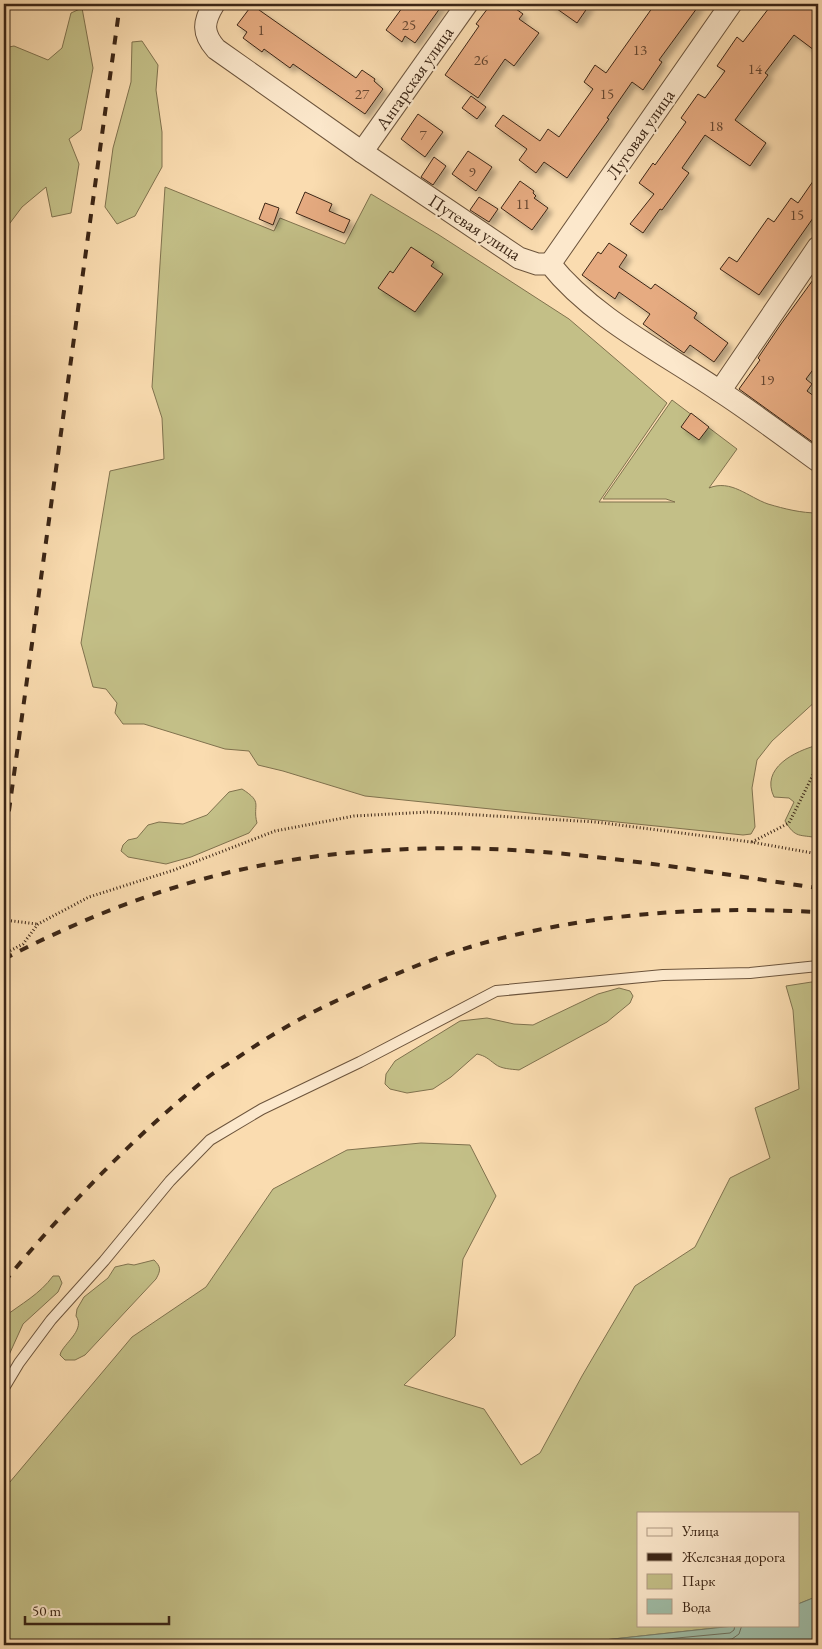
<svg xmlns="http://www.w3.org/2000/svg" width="822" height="1649" viewBox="0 0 822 1649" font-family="'EB Garamond',serif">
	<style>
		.green { fill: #c3bf87; stroke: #80724e }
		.water { fill: #9fbca6; stroke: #77806c }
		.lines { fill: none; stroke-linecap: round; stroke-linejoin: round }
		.shore { stroke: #6e715e; stroke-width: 1 }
		.building { fill: #e6ab81; stroke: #3c2616; filter: url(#shadow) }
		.lane-casing { stroke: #6c543c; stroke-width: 12 }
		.street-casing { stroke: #6c543c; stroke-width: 23 }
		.path { stroke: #3c2616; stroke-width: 3; stroke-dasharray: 1 2.5; stroke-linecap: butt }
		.lane { stroke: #fce8cc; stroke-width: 10 }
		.street { stroke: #fce8cc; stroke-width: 21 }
		.rail { stroke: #3c2616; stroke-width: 4; stroke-dasharray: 9 9; stroke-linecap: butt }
		.labels { text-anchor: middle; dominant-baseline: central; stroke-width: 4.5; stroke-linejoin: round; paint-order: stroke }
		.number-label { font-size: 15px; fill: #664731 }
		.street-label { font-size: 18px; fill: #3c2616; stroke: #fce8cc }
	</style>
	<defs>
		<filter id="shadow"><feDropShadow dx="4.5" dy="4.5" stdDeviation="2.5" flood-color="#0004"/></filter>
	</defs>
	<rect width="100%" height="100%" fill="#fadcb0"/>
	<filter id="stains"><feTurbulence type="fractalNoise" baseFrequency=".004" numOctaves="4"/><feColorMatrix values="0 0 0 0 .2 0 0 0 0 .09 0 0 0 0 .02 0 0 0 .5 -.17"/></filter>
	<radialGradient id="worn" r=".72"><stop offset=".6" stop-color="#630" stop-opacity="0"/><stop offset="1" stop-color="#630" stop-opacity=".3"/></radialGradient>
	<!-- green -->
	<g class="green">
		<path d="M82,8l11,60 -12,62 -12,9 10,25 -8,49 -19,4 -6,-30 -24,20 -15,20 -3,-3v-176l10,-2 34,14 14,-12 9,-35z"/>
		<path d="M142,41l16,24 -2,25 6,42v35l-27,49 -18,8 -12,-17 8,-59 18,-66 1,-40z"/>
		<path d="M165,187l109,44 6,-13 65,26 26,-50 68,41 130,84 98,84 -68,99h76l-9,-3h-63l69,-99 65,49 -28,39c22,-9 39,9 59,16 17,5 33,9 50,9v186l-46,42 -15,19 -5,28 3,39 -4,7 -8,1 -378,-39 -82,-25 -25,-6 -9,-14 -24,-2 -81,-25h-21l-8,-11 2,-10 -11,-14 -13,-2 -12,-44 29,-172 54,-12 -2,-41 -10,-31z"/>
		<path d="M818,745v93c-19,-4 -22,1 -33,-17l9,-19 -5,-4 -15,-1c-14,-29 21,-46 44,-52z"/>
		<path d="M242,789c22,14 10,15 15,34l-8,10 -58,24 -25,7 -38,-7 -7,-6 2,-6 5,-5 9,-2 11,-13 11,-3 24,2 24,-9 22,-23z"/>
		<path d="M818,981v615l-20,8v-91h-160v112h105l-167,18 -7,2h-565v-156l128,-152 74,-50 67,-98 74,-39 74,-7 49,2 26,51 -33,63 -8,77 -51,49 80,24 37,56 19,-12 42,-77 53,-90 60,-39 35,-69 40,-20 -15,-50 44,-19 -6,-79 -7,-24z"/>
		<path d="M619,988l11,3 3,5 -3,7 -23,19 -88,48c-8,-1 -18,-1 -24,-6 -7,-5 -9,-8 -18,-10l-26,23 -18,12 -26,4 -17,-4 -5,-5 1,-10 9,-13 65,-40 27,-3 27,6 19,1 65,-31z"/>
		<path d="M154,1260c7,7 7,10 2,19l-71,76 -10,5h-10l-5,-5 1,-3c6,-11 24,-23 15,-36l1,-7 7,-12 24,-19 7,-11 13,-3 6,1z"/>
		<path d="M53,1276h6l3,7 -4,9 -35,32 -19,42v-49c17,-13 36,-23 49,-41z"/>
	</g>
	<!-- water -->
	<path class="water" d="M818,1596v49h-249l7,-2 167,-18h55v-21z"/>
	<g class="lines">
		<!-- shore -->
		<g class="shore">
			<path d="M603,1645l127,-12 4,-3 1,-5"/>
			<path d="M667,1645l65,-6 7,-5 3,-9"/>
		</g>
	</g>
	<!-- building -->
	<g class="building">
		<path d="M405,4h38l-28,39 -10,-7 -3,6 -16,-12z"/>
		<path d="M491,4h18l14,10 -4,5 20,14 -25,33 -9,-7 -27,39 -33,-23 34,-49 -3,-2z"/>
		<path d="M550,4h40l-13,19z"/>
		<path d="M655,4h45l-41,56 3,2 -19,28 -11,-8 -25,36 2,1 -42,59 -23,-16 -8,11 -17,-13 8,-11 -32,-23 8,-11 37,26 8,-12 11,8 34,-48 -9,-7 11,-17 11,8z"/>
		<path d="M772,4h46v49l-24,-18 -29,38 3,2 -33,45 31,23 -16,23 -45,-31 -23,33 7,5 -27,37 -2,-1 -17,24 -13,-9 24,-30 -15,-11 14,-20 2,2 31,-43 -5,-4 17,-24 7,4 20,-27 -8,-5 20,-29 6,5z"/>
		<path d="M252,5l104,73 6,-8 13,9 -1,2 9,8 -18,25 -72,-50 -3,4 -26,-19 -2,3 -19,-14 4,-6 -10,-7z"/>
		<path d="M471,96l15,11 -9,12 -15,-11z"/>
		<path d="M418,114l25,18 -18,25 -24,-18z"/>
		<path d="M468,151l24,16 -16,24 -24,-17z"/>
		<path d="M434,157l12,9 -13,19 -12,-8z"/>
		<path d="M818,174v37l-59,84 -39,-26 9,-12 8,5 31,-44 6,4 17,-24 7,5z"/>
		<path d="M520,181l14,10 -1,2 3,3 -2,2 14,10 -16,22 -31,-22z"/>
		<path d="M305,192l27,12 -3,7 21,9 -6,13 -48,-20z"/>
		<path d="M479,197l19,12 -9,13 -19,-12z"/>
		<path d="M265,203l14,5 -6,17 -14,-6z"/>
		<path d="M609,243l18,12 -8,12 32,22 4,-5 42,29 -3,5 34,25 -14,19 -24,-17 -6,8 -41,-29 7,-10 -31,-22 -4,7 -33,-24 16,-23 3,2z"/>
		<path d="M411,247l23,15 -3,4 12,8 -28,38 -37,-24 12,-17 3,2z"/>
		<path d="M818,273v90l-12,16 6,5 -5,7 11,8v47l-79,-57 21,-29 -2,-2 23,-34z"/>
		<path d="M691,413l18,14 -10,13 -18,-13z"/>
	</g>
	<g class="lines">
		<!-- lane casing -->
		<g class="lane-casing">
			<path id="lane" d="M4,1388l15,-25 32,-43 53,-59 66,-80 40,-41 52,-31 98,-47 136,-71 167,-16 87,-2 68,-7"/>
		</g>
		<!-- street casing -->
		<g class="street-casing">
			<g id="street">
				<path d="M214,4c-11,18 -12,29 2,45l146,103 157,106 18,6h13c43,54 112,88 168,126 34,22 67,47 100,71"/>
				<path d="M362,152l105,-148"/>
				<path d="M550,264l181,-260"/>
				<path d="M720,391l98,-144"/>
			</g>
		</g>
		<!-- path -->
		<g class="path">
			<path d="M752,842l37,-19 29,-58"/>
			<path d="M4,920l33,4"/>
			<path d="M4,954l19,-10 15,-20 51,-27 85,-27 101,-39 79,-15 74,-4 168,10 155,20 67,12"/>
		</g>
		<!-- lane -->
		<use href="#lane" class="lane"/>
		<!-- street -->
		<use href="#street" class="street"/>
		<!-- rail -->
		<g class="rail">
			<path d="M4,847l116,-843"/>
			<path d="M4,959c86,-45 180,-81 276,-97 42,-8 86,-11 129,-13 134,-6 277,20 409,39"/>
			<path d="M4,1282c60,-72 125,-141 198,-200 10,-9 23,-16 35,-24 35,-24 71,-45 110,-62 55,-26 113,-49 172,-62 101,-23 196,-27 299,-22"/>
		</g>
	</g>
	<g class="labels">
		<!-- number labels -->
		<g class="number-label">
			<text x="409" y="24">25</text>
			<text x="261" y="29">1</text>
			<text x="640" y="49">13</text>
			<text x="481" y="59">26</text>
			<text x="755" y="68">14</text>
			<text x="362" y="93">27</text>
			<text x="607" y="93">15</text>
			<text x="716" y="125">18</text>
			<text x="423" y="134">7</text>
			<text x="472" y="171">9</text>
			<text x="523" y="203">11</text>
			<text x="797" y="214">15</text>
			<text x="767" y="379">19</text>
		</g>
		<!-- street labels -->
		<g class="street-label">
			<text transform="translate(414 78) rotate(-55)">Ангарская улица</text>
			<text transform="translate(640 134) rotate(-55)">Луговая улица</text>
			<text transform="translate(475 227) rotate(33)">Путевая улица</text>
		</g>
	</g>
	<!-- margin -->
	<rect width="822" height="1649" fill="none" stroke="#fadcb0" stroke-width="20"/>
	<rect x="5" y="5" width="812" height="1639" fill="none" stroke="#3c2616" stroke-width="2.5"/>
	<rect x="10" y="10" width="802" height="1629" fill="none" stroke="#3c2616"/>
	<!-- legend -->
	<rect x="637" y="1512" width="162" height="115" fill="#fce8cc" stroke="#af9a83"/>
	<rect x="647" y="1528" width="25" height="8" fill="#fce8cc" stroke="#af9a83"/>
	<text x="682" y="1536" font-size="15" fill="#3c2616">Улица</text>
	<rect x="647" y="1553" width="25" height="8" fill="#3c2616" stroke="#af9a83"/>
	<text x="682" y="1562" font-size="15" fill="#3c2616">Железная дорога</text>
	<rect x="647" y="1574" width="25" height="15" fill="#c3bf87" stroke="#af9a83"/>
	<text x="682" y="1586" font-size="15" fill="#3c2616">Парк</text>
	<rect x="647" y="1599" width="25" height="15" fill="#9fbca6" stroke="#af9a83"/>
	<text x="682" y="1612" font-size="15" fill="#3c2616">Вода</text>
	<!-- scale -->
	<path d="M25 1616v8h144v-8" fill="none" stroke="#3c2616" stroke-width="2.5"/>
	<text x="32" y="1616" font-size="15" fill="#3c2616" stroke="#fce8cc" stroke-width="4" paint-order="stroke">50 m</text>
	<rect width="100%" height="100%" filter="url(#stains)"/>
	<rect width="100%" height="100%" fill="url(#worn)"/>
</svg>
